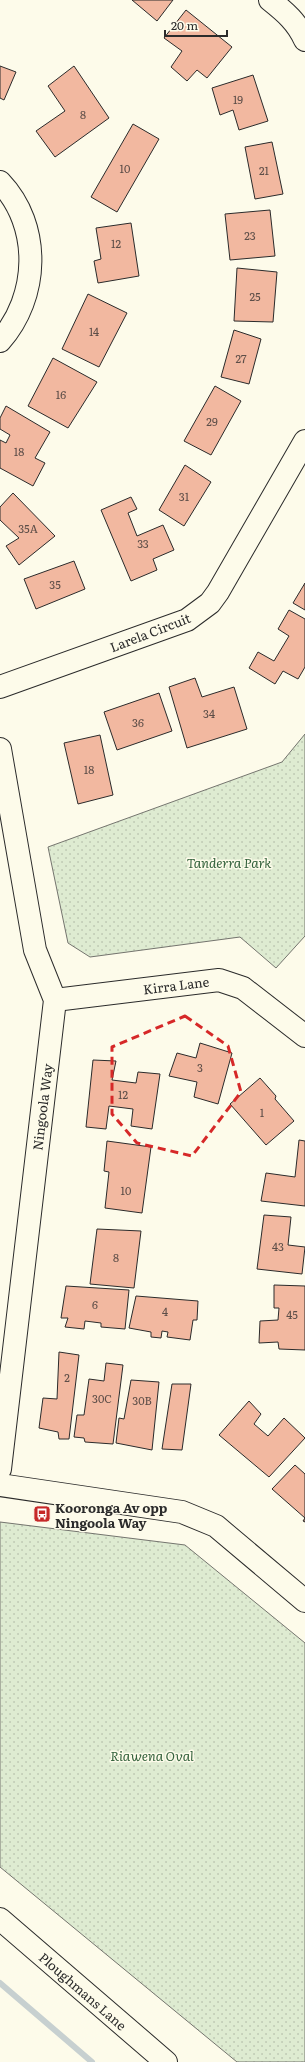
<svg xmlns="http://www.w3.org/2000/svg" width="305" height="2062" viewBox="0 0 305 2062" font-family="Literata,serif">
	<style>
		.park { fill: url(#park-dots); stroke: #74746e }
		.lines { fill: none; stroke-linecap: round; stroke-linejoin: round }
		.stream { stroke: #c7d0d0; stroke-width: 6 }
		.building { fill: #f2b8a0; stroke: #2b2b2b }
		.minor-casing { stroke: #2b2b2b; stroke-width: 24 }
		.minor { stroke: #fdfbea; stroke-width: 22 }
		.marked { fill: none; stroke: #d62828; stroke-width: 3; stroke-dasharray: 8 5; stroke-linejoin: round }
		.labels { text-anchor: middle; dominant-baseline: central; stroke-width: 3; stroke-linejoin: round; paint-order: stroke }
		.number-label { font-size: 11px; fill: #5d4e48 }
		.street-label { font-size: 13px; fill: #2b2b2b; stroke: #fdfbea }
		.park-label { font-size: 13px; font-style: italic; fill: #34623c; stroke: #fdfbea }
		.poi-label { font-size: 13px; font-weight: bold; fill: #2b2b2b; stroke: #fdfbea; text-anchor: start }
	</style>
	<defs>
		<pattern id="park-dots" width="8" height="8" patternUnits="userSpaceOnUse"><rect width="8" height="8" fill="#deebd1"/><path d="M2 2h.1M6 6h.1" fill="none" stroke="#bfcab4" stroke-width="1.8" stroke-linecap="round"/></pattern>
	</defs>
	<rect width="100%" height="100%" fill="#fdfbea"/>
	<!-- park -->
	<g class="park">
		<path d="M305,734v202l-29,32 -36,-31 -150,20 -22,-14 -20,-96 234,-85z"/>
		<path d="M0,1522l185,23 120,98v419h-68l-237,-195z"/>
	</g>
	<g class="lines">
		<!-- stream -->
		<path class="stream" d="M0,1983l92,79"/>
	</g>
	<!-- building -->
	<g class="building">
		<path d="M132,0h41l-16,21z"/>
		<path d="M186,10l46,37 -25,31 -10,-8 -10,11 -16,-14 11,-16 -18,-13z"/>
		<path d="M0,66l16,6 -12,28 -4,-2z"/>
		<path d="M74,66l35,52 -54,39 -19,-26 29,-20 -17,-25z"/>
		<path d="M253,75l15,46 -29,9 -6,-20 -13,5 -8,-27z"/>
		<path d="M133,124l26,15 -42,73 -26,-15z"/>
		<path d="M272,142l11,52 -28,5 -10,-52z"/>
		<path d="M270,210l5,46 -45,4 -5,-46z"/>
		<path d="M131,223l8,53 -41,7 -4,-22 7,-2 -5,-31z"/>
		<path d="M237,268l40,4 -4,50 -39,-1z"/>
		<path d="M88,294l39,19 -28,54 -37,-18z"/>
		<path d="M234,330l27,9 -12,45 -28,-7z"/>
		<path d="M53,358l44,24 -29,46 -40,-22z"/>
		<path d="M215,386l26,15 -30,54 -27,-14z"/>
		<path d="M6,406l44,26 -15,26 10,5 -12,23 -33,-18v-28l6,3 4,-8 -10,-6v-11z"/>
		<path d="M185,465l26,17 -27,44 -25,-16z"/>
		<path d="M13,493l42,43 -36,29 -13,-19 13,-8 -19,-18v-13z"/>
		<path d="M131,497l6,12 -9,4 9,23 26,-11 11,25 -21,9 4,11 -26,11 -30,-71z"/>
		<path d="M74,561l11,28 -49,20 -12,-30z"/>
		<path d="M305,583v27l-12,-7z"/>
		<path d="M289,610l16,9v48l-7,12 -15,-8 -8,13 -26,-16 9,-16 16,9 15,-25 -11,-7z"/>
		<path d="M195,678l7,19 32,-10 13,42 -60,19 -18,-61z"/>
		<path d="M159,693l13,38 -55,19 -13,-38z"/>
		<path d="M100,735l13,60 -35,9 -14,-61z"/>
		<path d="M200,1043l32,10 -14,51 -24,-7 3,-15 -28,-6 8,-23 19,5z"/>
		<path d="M93,1060l23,1 -4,19 24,3 2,-11 22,2 -8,55 -21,-3 2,-17 -24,-3 -3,23 -20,-2z"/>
		<path d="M260,1078l16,18 -1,3 19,22 -28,24 -36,-41z"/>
		<path d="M299,1140l6,1v65l-44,-5 5,-28 29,4z"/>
		<path d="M107,1141l44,6 -9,66 -37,-5 4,-36 -5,-1z"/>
		<path d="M264,1215l27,2 -3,28 17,2 -3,27 -45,-5z"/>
		<path d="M97,1229l44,2 -7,57 -44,-4z"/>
		<path d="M274,1285l31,1v64l-26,-1 -1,-7 -19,1 1,-22 18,-1 1,-12h-5z"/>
		<path d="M66,1286l63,4 -4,39 -24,-2v-4l-16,-2 -1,8 -19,-2 3,-9h-7z"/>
		<path d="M136,1296l62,5 -1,19h-4l-3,20 -23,-3 1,-5 -6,-1 -1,7 -10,-1v-5l-22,-4z"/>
		<path d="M59,1352l20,3 -10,84h-10l-1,-7 -19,-4 4,-30 14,1z"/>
		<path d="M106,1363l17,2 -10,79 -28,-2 -1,-4 -10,-1 3,-22h7l5,-36 15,2z"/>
		<path d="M131,1380l28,2 -7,68 -36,-7 3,-25 5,1z"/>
		<path d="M172,1384h19l-9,66 -20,-1z"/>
		<path d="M249,1401l12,13 -7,10 14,12 16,-18 21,20 -36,39 -50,-42z"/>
		<path d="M295,1465l10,9v48l-2,-1 2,-3 -33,-29z"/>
	</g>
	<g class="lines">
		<!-- minor casing -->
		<g class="minor-casing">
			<g id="minor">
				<path d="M270,0c15,12 27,22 35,40"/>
				<path d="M0,182c42,44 39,115 0,159"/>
				<path d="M0,687l187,-67 23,-17 8,-11 87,-151"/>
				<path d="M0,749l35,201 20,50 -55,469"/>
				<path d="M55,1000l164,-20 24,8 62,48"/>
				<path d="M0,1485l182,27 34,14 89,75"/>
				<path d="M0,1919l166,143"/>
			</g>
		</g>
		<!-- minor -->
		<use href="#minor" class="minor"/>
	</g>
	<!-- marked area -->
	<path class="marked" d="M185,1016l43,30 13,46 -49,64 -55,-13 -25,-29v-67z"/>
	<!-- icons -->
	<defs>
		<g id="bus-square" transform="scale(0.9)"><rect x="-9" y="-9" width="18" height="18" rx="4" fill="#c62828" stroke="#fdfbea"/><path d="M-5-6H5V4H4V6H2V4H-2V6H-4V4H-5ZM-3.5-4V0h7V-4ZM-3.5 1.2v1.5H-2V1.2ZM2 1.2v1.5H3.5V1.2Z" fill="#fff"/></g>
	</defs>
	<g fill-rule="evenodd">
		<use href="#bus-square" x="42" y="1514"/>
	</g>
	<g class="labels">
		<!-- number labels -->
		<g class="number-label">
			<text x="238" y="99">19</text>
			<text x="83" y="114">8</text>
			<text x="125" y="168">10</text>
			<text x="264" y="170">21</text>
			<text x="250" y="235">23</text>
			<text x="116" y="243">12</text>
			<text x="255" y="296">25</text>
			<text x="94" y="331">14</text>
			<text x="241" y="358">27</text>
			<text x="61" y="394">16</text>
			<text x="212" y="421">29</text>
			<text x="19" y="451">18</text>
			<text x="184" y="496">31</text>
			<text x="28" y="528">35A</text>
			<text x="143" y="543">33</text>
			<text x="55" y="584">35</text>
			<text x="209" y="713">34</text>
			<text x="138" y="722">36</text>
			<text x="89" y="769">18</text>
			<text x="200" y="1067">3</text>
			<text x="123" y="1094">12</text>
			<text x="262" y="1112">1</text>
			<text x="126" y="1190">10</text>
			<text x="278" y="1246">43</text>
			<text x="116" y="1257">8</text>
			<text x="95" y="1304">6</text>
			<text x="165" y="1311">4</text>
			<text x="292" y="1314">45</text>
			<text x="67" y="1377">2</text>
			<text x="102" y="1398">30C</text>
			<text x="142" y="1400">30B</text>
		</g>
		<!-- street labels -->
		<g class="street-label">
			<text transform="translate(150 632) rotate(-21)">Larela Circuit</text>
			<text transform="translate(176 985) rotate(-7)">Kirra Lane</text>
			<text transform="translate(42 1107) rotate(-83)">Ningoola Way</text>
			<text transform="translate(83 1991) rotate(41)">Ploughmans Lane</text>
		</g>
		<!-- park labels -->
		<g class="park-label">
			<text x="229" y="862">Tanderra Park</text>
			<text x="152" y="1755">Riawena Oval</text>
		</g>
		<!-- poi labels -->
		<g class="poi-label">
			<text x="55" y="1507">Kooronga Av opp<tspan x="55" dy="15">Ningoola Way</tspan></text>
		</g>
	</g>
	<!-- scale -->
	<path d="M165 30v6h62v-6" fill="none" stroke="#2b2b2b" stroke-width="2"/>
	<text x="171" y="30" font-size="12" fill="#2b2b2b" stroke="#fdfbea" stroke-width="3" paint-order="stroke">20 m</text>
</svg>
